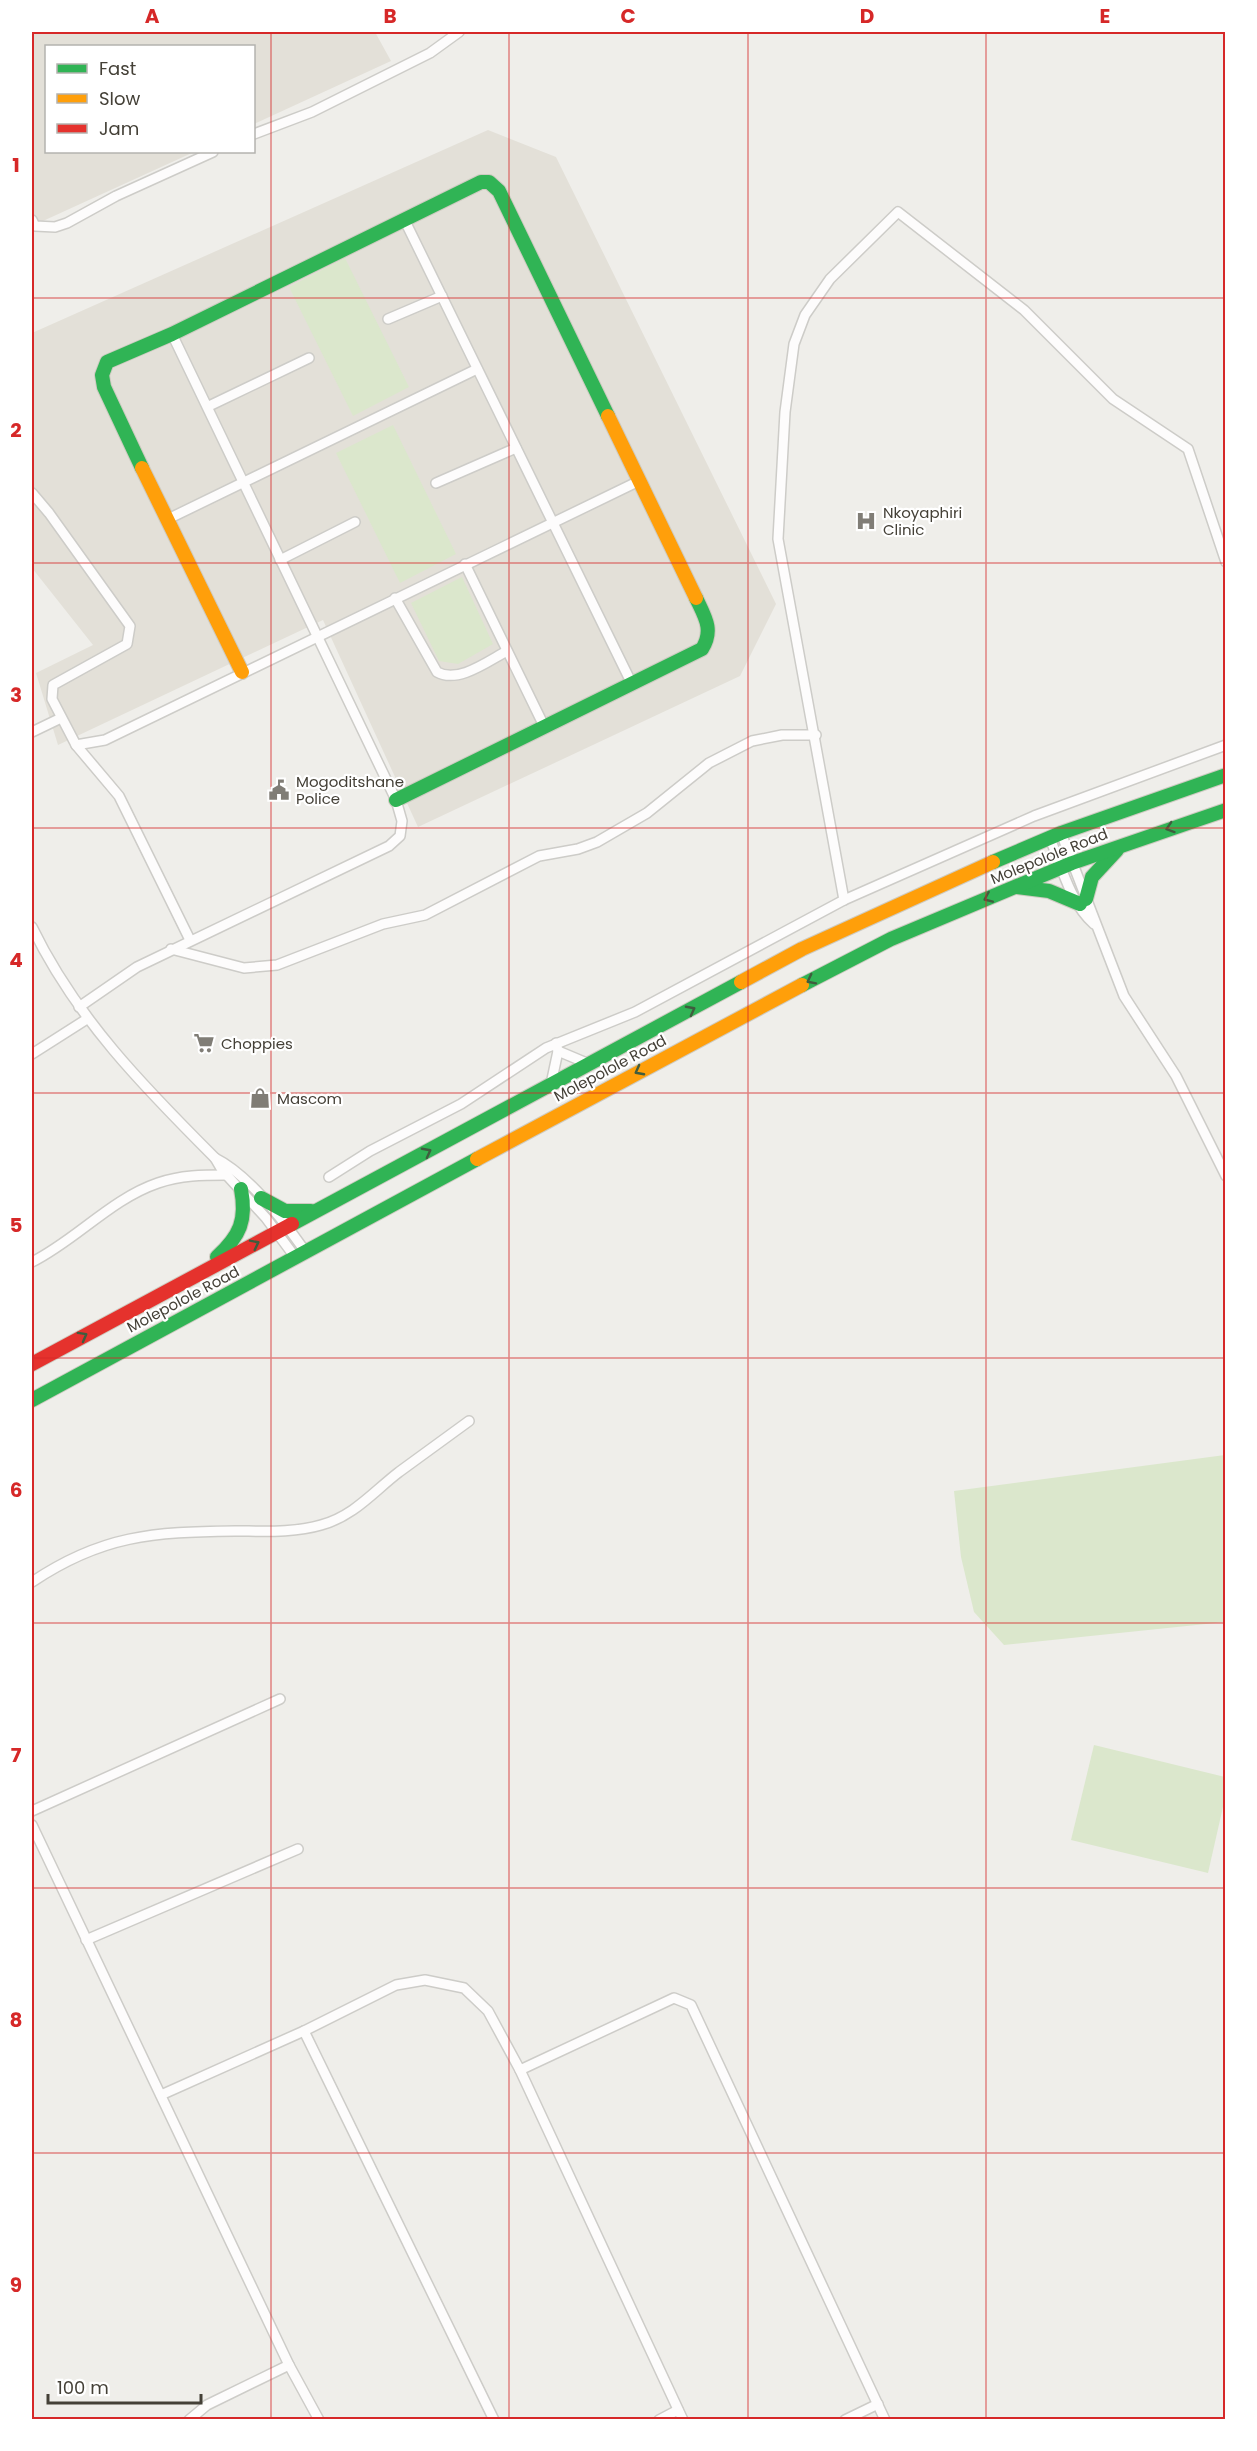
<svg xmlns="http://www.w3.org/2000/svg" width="1257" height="2451" viewBox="0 0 1257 2451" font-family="Poppins,sans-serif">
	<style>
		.residential { fill: #e3e0d8 }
		.green { fill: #dbe7cc }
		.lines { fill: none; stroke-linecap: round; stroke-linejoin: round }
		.street-casing { stroke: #cdccc8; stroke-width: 12 }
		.fast-casing { stroke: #cecbc1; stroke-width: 16 }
		.slow-casing { stroke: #cecbc1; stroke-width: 16 }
		.jam-casing { stroke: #cecbc1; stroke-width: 16 }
		.street { stroke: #fdfcfc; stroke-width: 9 }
		.fast { stroke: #30b455; stroke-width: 14 }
		.slow { stroke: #ff9f0a; stroke-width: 14 }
		.jam { stroke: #e5322d; stroke-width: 14 }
		.oneway { stroke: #3f5d3e }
		.grid { fill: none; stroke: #d62828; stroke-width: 1.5; stroke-opacity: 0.55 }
		.labels { text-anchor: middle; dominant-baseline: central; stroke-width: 4.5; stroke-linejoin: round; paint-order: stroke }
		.poi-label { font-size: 15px; fill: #444037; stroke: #fff; text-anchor: start }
		.street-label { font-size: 15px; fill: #444037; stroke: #fff }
		.neatline { fill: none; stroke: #d62828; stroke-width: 2 }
		.grid-label { font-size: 20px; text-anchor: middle; font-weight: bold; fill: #d62828 }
	</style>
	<rect width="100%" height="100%" fill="#efeeea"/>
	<!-- residential -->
	<g class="residential">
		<path d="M32,32h343l16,29 -137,63v-78h-208v106h148l-162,74z"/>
		<path d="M488,130l68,27 220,447 -36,72 -322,151 -95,-207 -265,125 -22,-72 57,-28 -61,-77v-235z"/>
	</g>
	<!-- green -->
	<g class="green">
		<path d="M345,258l64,129 -56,29 -64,-129z"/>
		<path d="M393,425l63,129 -56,29 -64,-130z"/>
		<path d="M462,577l31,67 -35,20 -19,-3 -28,-58z"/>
		<path d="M1225,1455v167l-221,23 -30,-33 -13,-55 -7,-66z"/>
		<path d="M1094,1745l131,32v21l-17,75 -137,-33z"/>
	</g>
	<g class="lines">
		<!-- street casing -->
		<g class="street-casing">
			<g id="street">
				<path d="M254,134l58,-22 118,-59 29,-21"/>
				<path d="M404,219l227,463"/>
				<path d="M32,220l3,6 20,1 12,-4 49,-27 97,-44"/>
				<path d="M388,319l54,-23"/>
				<path d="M209,406l100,-48"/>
				<path d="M436,483l80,-35"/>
				<path d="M32,493l17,20 81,113 -3,18 -74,41 -1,14 24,46 29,-5 534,-259"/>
				<path d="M168,519l309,-150"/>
				<path d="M280,560l75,-38"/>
				<path d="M465,564l79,162"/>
				<path d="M395,598l42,74c21,12 51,-11 70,-21"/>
				<path d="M32,732l29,-14"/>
				<path d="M76,745l43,51 71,144"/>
				<path d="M1061,833l63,163 52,80 50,100"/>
				<path d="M1050,838c11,28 21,66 44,86"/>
				<path d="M844,900l-66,-361 7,-127 9,-68 11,-29 25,-36 68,-67 126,98 89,89 75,50 38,113"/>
				<path d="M32,927c44,91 112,160 183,231l7,12 44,48 29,39"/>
				<path d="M171,949l73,19 33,-3 106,-41 42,-9 114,-59 39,-7 19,-7 50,-29 62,-50 43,-22 30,-6h34"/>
				<path d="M79,1007l58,-40 252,-121 11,-10 2,-15 -6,-21 -224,-466"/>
				<path d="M558,1051l31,13"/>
				<path d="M32,1054l55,-35"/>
				<path d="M551,1084l7,-33 -2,-8"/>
				<path d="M215,1158c34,17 68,62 90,93"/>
				<path d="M329,1177l41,-26 91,-47 85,-56 89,-36 209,-112 190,-84 192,-71"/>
				<path d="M32,1262c44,-22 79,-63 126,-79 23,-8 45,-8 69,-8"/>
				<path d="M32,1582c70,-47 121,-50 203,-51 27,0 59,2 86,-6 33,-9 52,-33 78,-53 23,-17 47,-34 70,-51"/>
				<path d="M32,1811l248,-112"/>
				<path d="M32,1825l257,540 30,55"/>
				<path d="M86,1940l212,-91"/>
				<path d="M304,2031l190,389"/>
				<path d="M161,2095l143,-64 92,-46 29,-5 39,8 24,23 32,59"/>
				<path d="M189,2420l18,-15 82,-40"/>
				<path d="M659,2420l19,-10"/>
				<path d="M683,2420l-163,-350 154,-72 17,7 194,415"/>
				<path d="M845,2420l33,-16"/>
			</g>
		</g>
		<!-- fast casing -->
		<g class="fast-casing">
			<g id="fast">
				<path d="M142,468l-38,-81 -2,-12 5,-13 65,-28 309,-152h8l10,9 109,225"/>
				<path d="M396,800l306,-151c12,-19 3,-32 -6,-51"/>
				<path d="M993,862l68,-29 165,-58"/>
				<path d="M1017,887l32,4 31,13"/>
				<path d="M1086,899l6,-22 25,-27"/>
				<path d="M802,985l89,-46 181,-76 154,-53"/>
				<path d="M261,1198l24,13h26"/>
				<path d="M292,1224l449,-242"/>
				<path d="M217,1257c23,-21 30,-37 24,-68"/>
				<path d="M32,1400l445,-241"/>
			</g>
		</g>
		<!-- slow casing -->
		<g class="slow-casing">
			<g id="slow">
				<path d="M608,416l88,182"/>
				<path d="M142,468l100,204"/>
				<path d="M741,982l61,-33 191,-87"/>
				<path d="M477,1159l325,-174"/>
			</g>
		</g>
		<!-- jam casing -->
		<g class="jam-casing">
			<path id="jam" d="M32,1364l260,-140"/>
		</g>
		<!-- street -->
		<use href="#street" class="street"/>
		<!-- fast -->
		<use href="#fast" class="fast"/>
		<!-- slow -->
		<use href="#slow" class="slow"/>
		<!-- jam -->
		<use href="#jam" class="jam"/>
	</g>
	<!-- one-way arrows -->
	<defs><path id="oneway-chevron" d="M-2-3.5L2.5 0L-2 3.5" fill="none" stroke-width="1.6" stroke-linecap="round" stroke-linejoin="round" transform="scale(1.5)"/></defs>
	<g class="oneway">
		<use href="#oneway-chevron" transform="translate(1170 828) rotate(162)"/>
		<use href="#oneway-chevron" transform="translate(988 898) rotate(157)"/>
		<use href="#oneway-chevron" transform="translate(811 980) rotate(153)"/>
		<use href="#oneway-chevron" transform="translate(691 1010) rotate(-28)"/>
		<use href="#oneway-chevron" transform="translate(639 1071) rotate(152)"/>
		<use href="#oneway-chevron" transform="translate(427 1152) rotate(-28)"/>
		<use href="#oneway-chevron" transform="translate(255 1244) rotate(-27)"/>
		<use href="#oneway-chevron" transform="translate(83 1336) rotate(-29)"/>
	</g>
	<!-- grid -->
	<path class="grid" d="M271,32v2388M509,32v2388M748,32v2388M986,32v2388M32,298h1194M32,563h1194M32,828h1194M32,1093h1194M32,1358h1194M32,1623h1194M32,1888h1194M32,2153h1194"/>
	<!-- icons -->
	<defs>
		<g id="hospital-bare" transform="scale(1.62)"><path d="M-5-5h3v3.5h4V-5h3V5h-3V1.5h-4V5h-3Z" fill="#807d76" stroke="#fff" stroke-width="2.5" paint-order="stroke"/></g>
		<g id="civic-bare" transform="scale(1.62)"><path d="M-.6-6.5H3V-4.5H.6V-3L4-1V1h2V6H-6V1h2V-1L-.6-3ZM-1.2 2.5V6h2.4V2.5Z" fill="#807d76" stroke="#fff" stroke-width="2.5" paint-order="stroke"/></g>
		<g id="supermarket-bare" transform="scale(1.62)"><path d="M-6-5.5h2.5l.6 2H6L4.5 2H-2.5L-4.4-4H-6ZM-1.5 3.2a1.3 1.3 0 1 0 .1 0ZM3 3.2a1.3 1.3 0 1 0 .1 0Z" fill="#807d76" stroke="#fff" stroke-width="2.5" paint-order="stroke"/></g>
		<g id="shop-bare" transform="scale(1.62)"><path d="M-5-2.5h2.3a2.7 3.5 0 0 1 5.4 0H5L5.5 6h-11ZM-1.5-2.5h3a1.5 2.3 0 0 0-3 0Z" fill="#807d76" stroke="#fff" stroke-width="2.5" paint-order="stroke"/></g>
	</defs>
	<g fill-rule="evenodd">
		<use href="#hospital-bare" x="866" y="521"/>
		<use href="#civic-bare" x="279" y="790"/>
		<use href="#supermarket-bare" x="204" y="1043"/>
		<use href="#shop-bare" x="260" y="1098"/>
	</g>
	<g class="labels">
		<!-- poi labels -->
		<g class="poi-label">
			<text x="883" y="512">Nkoyaphiri<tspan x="883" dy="17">Clinic</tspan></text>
			<text x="296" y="781">Mogoditshane<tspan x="296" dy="17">Police</tspan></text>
			<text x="221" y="1043">Choppies</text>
			<text x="277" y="1098">Mascom</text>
		</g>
		<!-- street labels -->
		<g class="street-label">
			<text transform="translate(1049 856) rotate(-22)">Molepolole Road</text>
			<text transform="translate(610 1068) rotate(-28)">Molepolole Road</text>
			<text transform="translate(183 1299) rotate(-28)">Molepolole Road</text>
		</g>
	</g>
	<!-- border -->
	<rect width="1257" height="2451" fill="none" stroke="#ffffff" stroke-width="66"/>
	<!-- legend -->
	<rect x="45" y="45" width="210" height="108" fill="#ffffff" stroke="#b4b3af" stroke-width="1.5"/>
	<rect x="57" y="64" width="30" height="9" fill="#30b455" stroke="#b4b3af" stroke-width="1.5"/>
	<text x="99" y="75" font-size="18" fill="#444037">Fast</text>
	<rect x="57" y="94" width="30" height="9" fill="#ff9f0a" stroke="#b4b3af" stroke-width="1.5"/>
	<text x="99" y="105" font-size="18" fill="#444037">Slow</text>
	<rect x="57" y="124" width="30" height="9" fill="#e5322d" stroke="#b4b3af" stroke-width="1.5"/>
	<text x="99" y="135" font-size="18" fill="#444037">Jam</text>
	<!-- scale -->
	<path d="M48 2394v9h153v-9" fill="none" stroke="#444037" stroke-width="3"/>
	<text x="57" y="2394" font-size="18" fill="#444037" stroke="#ffffff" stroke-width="4.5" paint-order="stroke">100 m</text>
	<rect x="33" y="33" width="1191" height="2385" class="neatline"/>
	<g class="grid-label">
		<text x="152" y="23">A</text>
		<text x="390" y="23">B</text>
		<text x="628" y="23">C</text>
		<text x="867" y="23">D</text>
		<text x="1105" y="23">E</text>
		<text x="16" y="172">1</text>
		<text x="16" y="437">2</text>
		<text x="16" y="702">3</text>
		<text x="16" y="967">4</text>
		<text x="16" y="1232">5</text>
		<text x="16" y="1497">6</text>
		<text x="16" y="1762">7</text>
		<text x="16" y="2027">8</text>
		<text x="16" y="2292">9</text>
	</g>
</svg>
